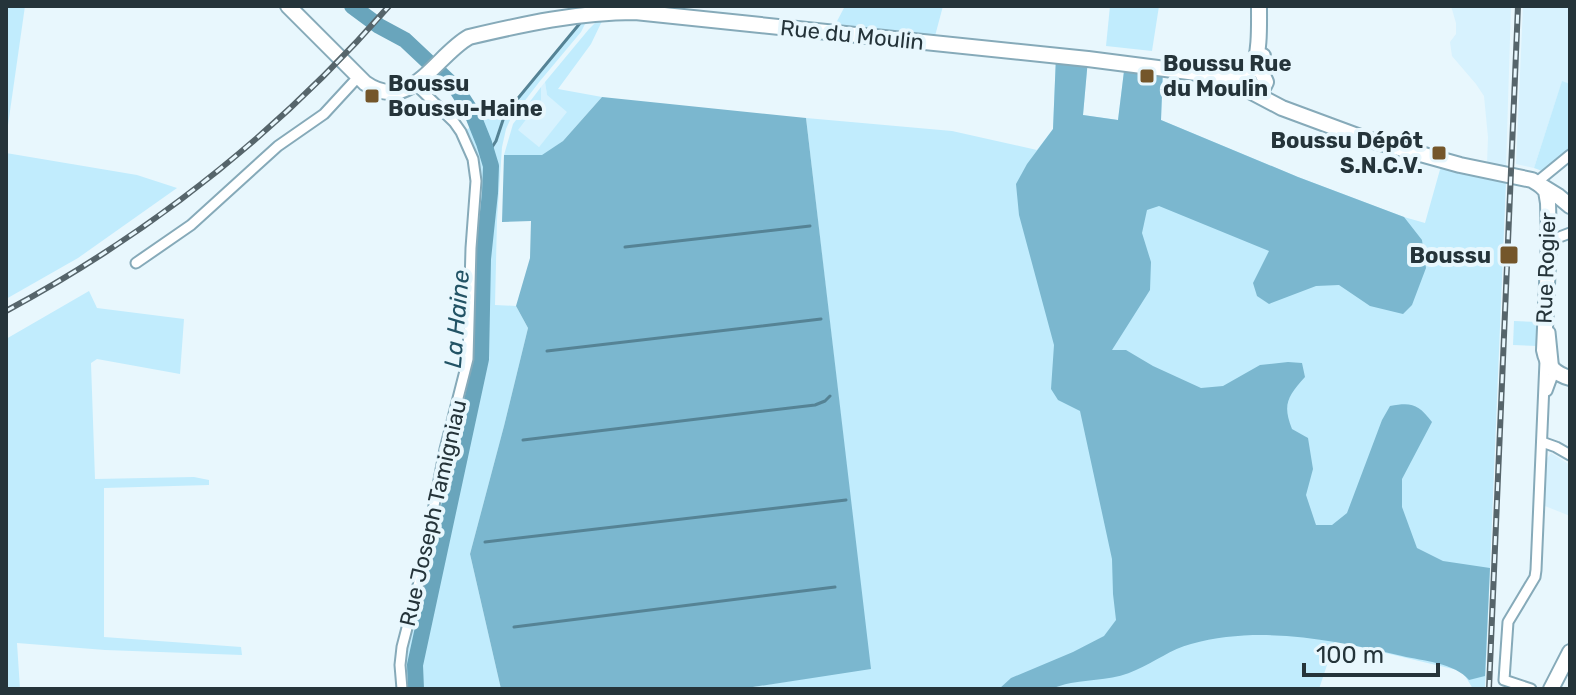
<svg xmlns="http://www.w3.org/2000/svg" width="1576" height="695" viewBox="0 0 1576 695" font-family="Rubik,sans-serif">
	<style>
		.built { fill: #d7f2fe }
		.green { fill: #c1ecfd }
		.forest { fill: #7bb7cf }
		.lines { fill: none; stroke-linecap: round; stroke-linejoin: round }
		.stream { stroke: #558395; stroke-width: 3 }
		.river { stroke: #69a5bc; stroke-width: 16 }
		.street-casing { stroke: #86aab9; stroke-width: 13 }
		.secondary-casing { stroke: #86aab9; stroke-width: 18 }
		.street { stroke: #fff; stroke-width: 9 }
		.secondary { stroke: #fff; stroke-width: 14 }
		.rail-casing { stroke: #56656b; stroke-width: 6 }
		.rail { stroke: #e8f7fd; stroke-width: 3; stroke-dasharray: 9; stroke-linecap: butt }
		.poi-dot { fill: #74562a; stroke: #e8f7fd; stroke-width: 3 }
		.labels { text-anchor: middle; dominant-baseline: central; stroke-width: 8; stroke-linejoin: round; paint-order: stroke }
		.street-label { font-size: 22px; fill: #25343a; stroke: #e8f7fd }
		.poi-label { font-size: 22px; font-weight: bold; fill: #25343a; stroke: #e8f7fd; text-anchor: start }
		.water-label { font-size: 24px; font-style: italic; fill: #225365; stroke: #e8f7fd }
	</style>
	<rect width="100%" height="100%" fill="#e8f7fd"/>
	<!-- built -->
	<g class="built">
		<path d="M1451,6h60l-5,161 -19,-3 1,-27 -4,-41 -8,-12 -24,-28 -2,-14 6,-8v-11z"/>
		<path d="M1523,6h47l-2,17 2,1v60l-8,-2 -28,86 -18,-4z"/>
		<path d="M545,82l2,13 21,17 -29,35 -22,-17 24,-30v-13z"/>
		<path d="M1551,453l19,12v51l-25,-10 1,-46z"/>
	</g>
	<!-- green -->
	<g class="green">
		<path d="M6,6h19l-19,133z"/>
		<path d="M845,6h98l-8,30 -100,-11z"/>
		<path d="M1110,6h49l-7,45 -46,-5z"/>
		<path d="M584,19l3,1 -6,12 -41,49 -30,39 -4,9 -4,18 -5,73 -2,85 21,1 12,22 -24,98 -34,128 31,135h-96v-41l39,-182 25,-94 9,-183 -14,-58 49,-28z"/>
		<path d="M603,19l-12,25 -33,45 44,8 -39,44 -21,15 -38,-1 9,-31 28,-37v13l-23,30 21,17 28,-35 -20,-17 -2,-13 44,-53 7,-7z"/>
		<path d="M1056,56l32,3 -5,56 35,5 7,-57 38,5 -2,52 137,57 106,40 21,6 16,-57 65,16 -21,507h-12l-9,-15 -7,-4 -122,-29 -16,48h-579l130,-21 -64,-550 146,13 85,19 16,-21z"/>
		<path d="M1562,81l8,3v67l-25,21 -11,-4z"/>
		<path d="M6,153l131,22 40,13 -99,70 -72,41z"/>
		<path d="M89,291l8,17 87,11 -4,55 -83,-15 -6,4 4,116 99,-2 15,3v5l-105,3v149l137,10 1,8 -137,-5 -88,-7 3,46h-14v-350z"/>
		<path d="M1514,321l25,1 -2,24 -24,-1z"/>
	</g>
	<!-- forest -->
	<g class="forest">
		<path d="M1056,56l32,3 -5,56 35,5 7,-57 38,5 -2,52 137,57 106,40 18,23 4,28 -14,37 -9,9 -33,-8 -31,-21 -23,1 -47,18 -12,-8 -4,-13 16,-32 -110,-45 -12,4 -5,23 9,29 -1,28 -38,60h14l27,16 48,22 22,-2 37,-21 28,-3 14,1 3,14c-17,19 -23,27 -13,52l16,9 5,31 -7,26 10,30h16l15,-12 35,-93 8,-14c22,-4 28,-2 42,16l-30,57v28l15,41 26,13 47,7 -5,108 -16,4c-14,-17 -46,-19 -67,-24 -69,-16 -141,-31 -211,-12 -20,5 -36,18 -55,26 -20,10 -43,9 -65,13 -8,1 -15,5 -23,6 -16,2 -33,0 -49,0l12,-11 62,-26 31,-16 12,-16 -3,-26 -1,-35 -32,-148 -22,-11 -7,-11 3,-44 -35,-130 -3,-31 11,-20 26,-35z"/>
		<path d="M602,97l204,21 65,551 -131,20h-239l-31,-135 34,-128 24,-98 -12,-22 14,-48 1,-37 -29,1 2,-67h38l21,-14z"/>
	</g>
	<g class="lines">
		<!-- stream -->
		<g class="stream">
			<path d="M487,155l9,-14 9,-27 76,-92"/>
			<path d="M625,247l185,-21"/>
			<path d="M547,351l274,-32"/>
			<path d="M523,440l292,-35 10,-4 5,-5"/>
			<path d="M485,542l361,-42"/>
			<path d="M514,627l321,-40"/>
		</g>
		<!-- river -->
		<path class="river" d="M352,6l27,20 26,14 51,48 16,25 12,30 7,23 -1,27 -7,66 -2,100 -66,306 1,24"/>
		<!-- street casing -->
		<g class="street-casing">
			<g id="street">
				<path d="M1537,182l33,-27"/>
				<path d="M1549,241l21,-8"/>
				<path d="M136,263l55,-38 87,-79 46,-32 35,-38"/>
				<path d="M1547,391l7,-19 -4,-40"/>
				<path d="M1542,442l14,5 14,8"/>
				<path d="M402,689l-2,-24 2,-18 18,-69 25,-129 23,-90 3,-111 5,-67 -3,-22 -12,-27 -7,-10 -38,-37"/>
				<path d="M1531,689l-27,-9 4,-58 27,-45 1,-7 9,-209"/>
			</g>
		</g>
		<!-- secondary casing -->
		<g class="secondary-casing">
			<g id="secondary">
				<path d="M288,6l77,77c45,32 71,-28 104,-46 55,-13 109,-25 166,-25l453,47 124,16h34"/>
				<path d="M1263,56l-1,17 4,9 -2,4"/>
				<path d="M1253,70c7,-20 6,-42 6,-64"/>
				<path d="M1214,76l23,11 9,2 36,19 81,30 97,27 72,15 26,16 12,10"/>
				<path d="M1540,185l6,6 2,12 1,38 -5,109c3,16 11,24 26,28"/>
				<path d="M1551,689l19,-37"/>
			</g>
		</g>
		<!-- street -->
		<use href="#street" class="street"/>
		<!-- secondary -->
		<use href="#secondary" class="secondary"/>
		<!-- rail casing -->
		<g class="rail-casing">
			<g id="rail">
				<path d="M6,311c145,-78 275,-181 383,-305"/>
				<path d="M1489,689l29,-683"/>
			</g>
		</g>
		<!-- rail -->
		<use href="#rail" class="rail"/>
	</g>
	<!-- markers -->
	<g class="poi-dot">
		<rect x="1139" y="68" width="16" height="16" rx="4"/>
		<rect x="364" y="88" width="16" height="16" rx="4"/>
		<rect x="1431" y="145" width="16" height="16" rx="4"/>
		<rect x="1499" y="245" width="20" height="20" rx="4"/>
	</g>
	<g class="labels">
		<!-- street labels -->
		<g class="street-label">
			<text transform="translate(852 35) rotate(6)">Rue du Moulin</text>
			<text transform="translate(1546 268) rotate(-88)">Rue Rogier</text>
			<text transform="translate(433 513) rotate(-77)">Rue Joseph Tamigniau</text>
		</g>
		<!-- poi labels -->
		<g class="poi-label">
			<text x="1163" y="63">Boussu Rue<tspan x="1163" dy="25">du Moulin</tspan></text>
			<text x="388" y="83">Boussu<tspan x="388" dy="25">Boussu-Haine</tspan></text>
			<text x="1423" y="140" text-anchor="end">Boussu Dépôt<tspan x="1423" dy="25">S.N.C.V.</tspan></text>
			<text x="1491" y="255" text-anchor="end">Boussu</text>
		</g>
		<!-- water labels -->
		<g class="water-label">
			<text transform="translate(457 319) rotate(-85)">La Haine</text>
		</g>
	</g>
	<!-- border -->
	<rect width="1576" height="695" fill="none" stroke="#25343a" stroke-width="16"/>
	<!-- scale -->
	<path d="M1304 663v12h134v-12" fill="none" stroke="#25343a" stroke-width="4"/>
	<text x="1316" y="663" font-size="24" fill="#25343a" stroke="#e8f7fd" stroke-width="6" paint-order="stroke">100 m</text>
</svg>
